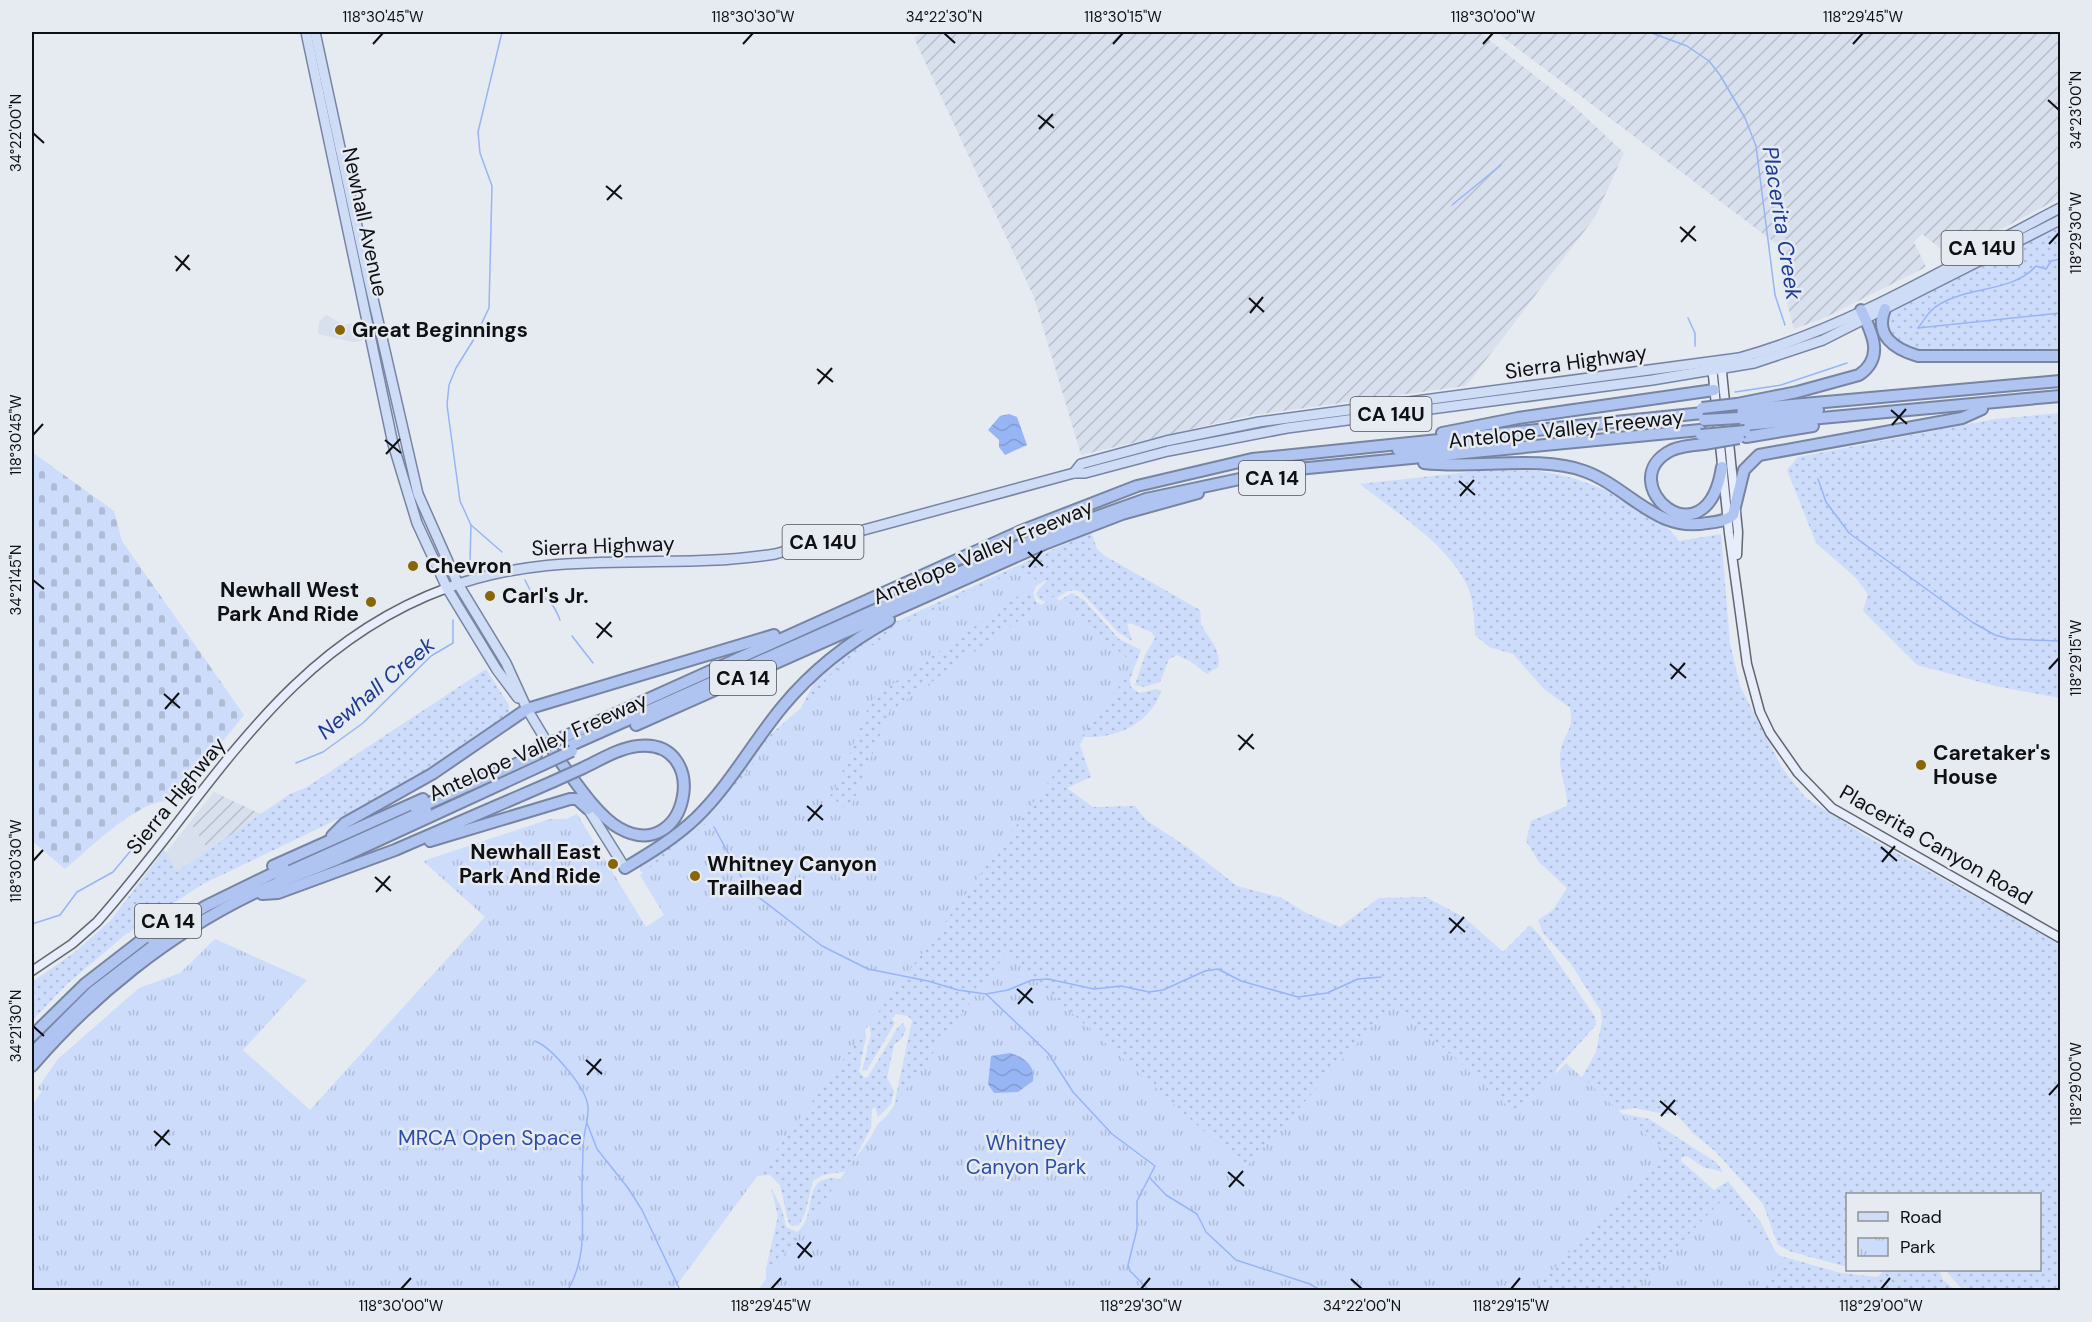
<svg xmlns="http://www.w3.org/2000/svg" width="2092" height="1322" viewBox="0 0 2092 1322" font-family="'DM Sans',sans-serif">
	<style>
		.built { fill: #d8dfed }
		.industrial { fill: url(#industrial-furrows) }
		.grass { fill: url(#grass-dots) }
		.cemetery { fill: url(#cemetery-stones) }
		.park { fill: url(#park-tufts) }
		.water { fill: url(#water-waves) }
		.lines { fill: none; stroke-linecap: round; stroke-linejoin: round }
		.stream { stroke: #97b5f4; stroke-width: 1.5 }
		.secondary-casing { stroke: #63666c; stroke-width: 11 }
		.primary-casing { stroke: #7785a3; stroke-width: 12 }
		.motorway-casing { stroke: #7785a3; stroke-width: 14 }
		.secondary { stroke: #e7edfa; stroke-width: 8 }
		.primary { stroke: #cfdcf6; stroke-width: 9 }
		.motorway { stroke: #afc4f0; stroke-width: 10 }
		.motorway-bridge-casing { stroke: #7785a3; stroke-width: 14; stroke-linecap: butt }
		.motorway-bridge { stroke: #afc4f0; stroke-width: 10 }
		.ticks { fill: none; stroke: #0f1013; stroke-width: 2 }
		.poi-dot { fill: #896604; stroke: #e6eaf1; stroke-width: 2 }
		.labels { text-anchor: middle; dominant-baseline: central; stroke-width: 5; stroke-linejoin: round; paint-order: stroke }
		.shield { fill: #e6eaf1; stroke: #505156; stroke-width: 1.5 }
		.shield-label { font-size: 20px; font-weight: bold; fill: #0f1013 }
		.street-label { font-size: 21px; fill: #0f1013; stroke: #e6eaf1 }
		.poi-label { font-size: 21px; font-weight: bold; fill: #0f1013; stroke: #e6eaf1; text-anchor: start }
		.park-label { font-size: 21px; fill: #2c4ea9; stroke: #e6eaf1 }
		.water-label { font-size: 22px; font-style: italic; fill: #1c3b94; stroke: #e6eaf1 }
		.neatline { fill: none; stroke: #0f1013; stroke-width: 2 }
		.ticks-label { font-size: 15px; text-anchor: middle; fill: #0f1013 }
	</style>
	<defs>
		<pattern id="industrial-furrows" width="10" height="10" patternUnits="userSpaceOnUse" patternTransform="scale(1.5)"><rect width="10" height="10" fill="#d8dfed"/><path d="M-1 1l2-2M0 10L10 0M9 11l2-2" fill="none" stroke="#b8beca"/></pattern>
		<pattern id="grass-dots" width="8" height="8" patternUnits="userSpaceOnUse" patternTransform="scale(1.5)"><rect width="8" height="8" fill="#cddcfb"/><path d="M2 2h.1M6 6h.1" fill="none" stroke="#afbcd6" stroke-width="1.8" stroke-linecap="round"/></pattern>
		<pattern id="cemetery-stones" width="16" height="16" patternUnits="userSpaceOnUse" patternTransform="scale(1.5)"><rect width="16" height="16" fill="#cddcfb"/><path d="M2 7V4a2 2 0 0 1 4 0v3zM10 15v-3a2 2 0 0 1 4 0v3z" fill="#afbcd6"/></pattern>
		<pattern id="park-tufts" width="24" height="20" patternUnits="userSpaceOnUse" patternTransform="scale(1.5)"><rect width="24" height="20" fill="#cddcfb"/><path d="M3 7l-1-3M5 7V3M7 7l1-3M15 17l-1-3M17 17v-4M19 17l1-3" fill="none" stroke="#afbcd6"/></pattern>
		<pattern id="water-waves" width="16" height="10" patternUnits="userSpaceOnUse" patternTransform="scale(1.5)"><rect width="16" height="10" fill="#97b5f4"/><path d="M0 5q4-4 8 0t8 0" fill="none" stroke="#819bd0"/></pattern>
	</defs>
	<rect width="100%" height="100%" fill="#e6eaf1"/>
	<!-- built -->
	<g class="built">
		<path d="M326,315l18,10 17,-4 1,20 -9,1 -35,-8 1,-12z"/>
		<path d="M190,822l19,29 -33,22 -12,-18z"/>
	</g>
	<!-- industrial -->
	<g class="industrial">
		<path d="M923,32h556l97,76 48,45 -29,64 -129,169 -219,30 -166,39 -47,-158 -120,-259z"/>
		<path d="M1496,32h564v166l-80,42 -34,13 -24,-19 -8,8 12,25 -102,51 -30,11 -12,-45v-36z"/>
		<path d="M214,792l47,22 -52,37 -19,-29z"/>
	</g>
	<!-- grass -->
	<g class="grass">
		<path d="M2060,224v129l-143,-1 -23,-12 -8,-9 2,-19z"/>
		<path d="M2060,413v285l-65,-12 -78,-21 -54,-54 5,-17 -12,-16 -40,-35 -29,-73 11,-13 197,-38z"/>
		<path d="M1487,470c22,1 47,-1 69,4 38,8 100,35 123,67l42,-7 9,109 10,43 42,82 23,29 59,38 196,109v346h-97l-18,-20h95v-76h-192l-1,73 -55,-15 -14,-7 -15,-41 -47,-52 -23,-19 -18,-20 -11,1 -29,-6 -34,5 -21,-32 16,-29 6,-31 -1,-10 -30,-47 -28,-31 -5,-13 15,-10 14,-22 -28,-26 -13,-21 5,-20 36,-15c1,-20 -11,-38 -6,-57 5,-19 13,-19 9,-41l-26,-19 -31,-35 -24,-7 -14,-12c-1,-19 -1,-37 -10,-54 -23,-41 -70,-69 -105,-97z"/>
		<path d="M1091,532l6,17 8,7 95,54c1,5 0,12 2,16 7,14 20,23 16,41l-11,7 -17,-13 -13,-6 -8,4 -9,23 -16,5 -9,-2 10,-30 10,-17 -4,-6 -21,-9 -3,1 5,17 -14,-9 -37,-40c-15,-6 -20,6 -33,11l-9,-4 -3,-6 12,-14 -12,7 -3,7 3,9 11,6 25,-15 12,7 35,39 22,11 -11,29 1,8 8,6 18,-4 4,2c-10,32 -45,48 -77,46l-4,8 11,32 -24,11 26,19 42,-1 11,14 41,27 50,39 45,12 24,15 34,14 39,-29 47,-1 39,21 38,34 27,-27 11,12 54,80 1,8 -36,40 -4,6v10l45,39 24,-6 24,5 68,44 6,9 -20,-5 -16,-11 -6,2v3l33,29 14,-9 32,40 17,34 64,18 36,4 8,-7h54l4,10 12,10h-1189v-21l12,-53 -7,-28 11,21 4,18 11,5c23,-17 1,-60 44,-53l18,-21 19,-34 15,-14 19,-89 -4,-5 -12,-2 -4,5 3,4 -28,47 -5,1 9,-37 -5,-23 -222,-138 -4,-2v-6l42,-28 20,-18 69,-85 30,-26 15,-29 22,-18 53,-37z"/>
		<path d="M486,669l23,36v9l-115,78 -191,92 -77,50 -60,51 -34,36v-39l43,-30 36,-32 53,-70 13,22 113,-78 17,-7z"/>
		<path d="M864,1021l2,16 -7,34 5,7 4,-1 30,-50 5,-4 3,6 -4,9 -8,7 -3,14 -4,19 7,13 -3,13 -13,13 -3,-10 -3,2 -1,19 -23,43 -25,4 -10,6 -8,32 -6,12 -7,1 -3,-2 -9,-39 -10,-10 -14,1z"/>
	</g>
	<!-- cemetery -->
	<path class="cemetery" d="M32,452l82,59 8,30 122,174 -73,90 -7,-4c-31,4 -75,48 -99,68l-33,-28z"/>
	<!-- park -->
	<g class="park">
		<path d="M1022,568l15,13 -3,4 -156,109 -8,9 -34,84 -6,9 18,14 6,-10 35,-88 165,-116 81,69 -462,625h-641v-184l10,-15 -5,-2 21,-30 81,-71 41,-15 35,-34 92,41 -64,70 67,60 175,-193 -62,-56 127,-42h16l11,-5 69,113 18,-12 -24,-40 62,-47 63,-79 49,-51 15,-22 74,-52z"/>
		<path d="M1006,954l239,214 148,-165 125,112 48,-52 100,90 -133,137h-775z"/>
		<path d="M1720,1202l64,57 -28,31h-121z"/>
	</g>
	<!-- water -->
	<g class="water">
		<path d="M1009,414l8,3 10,28 -22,10 -6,-8v-7l-11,-10 12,-14z"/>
		<path d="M1010,1053c14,5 25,11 23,28l-15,11 -24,1 -6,-9 3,-28z"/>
	</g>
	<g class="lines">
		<!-- stream -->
		<g class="stream">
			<path d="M1649,32l38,14 22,15 11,14 25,43 11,28 19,149 10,30"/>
			<path d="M1452,205l49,-40"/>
			<path d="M1688,318l7,15v13"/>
			<path d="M1918,328c7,-9 12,-19 22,-24 31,-18 73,-12 96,-38l10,3 5,-8 9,-2"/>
			<path d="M1918,328l142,-15"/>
			<path d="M1735,392l46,-7 66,-22"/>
			<path d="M1818,479l8,23 23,31 123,89 23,13 15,4 50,2"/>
			<path d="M471,525l31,27"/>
			<path d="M470,561l1,-36 -11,-24 -13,-96 2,-20 7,-17 18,-29 15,-31 3,-122 -12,-33 -2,-21 24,-100"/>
			<path d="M525,580l6,12c17,5 23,12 29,28"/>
			<path d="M572,636l21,27"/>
			<path d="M296,763l27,-11 40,-29 68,-67 22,-13v-23"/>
			<path d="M714,827l34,62 74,57 46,23 60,12 30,9 28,4 62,59 25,39 39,42 43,32 -18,35v28l-9,36 2,6 19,19"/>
			<path d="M32,924l28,-9 17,-23 36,-20 44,-53"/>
			<path d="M986,994l22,-4 24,-10 16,-1 46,10 27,-3 28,6 14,-2 42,-19 13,-2 23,12 57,16 29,-4 31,-14 23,-2"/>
			<path d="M535,1041c16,6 52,47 53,66 1,13 -5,27 -5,40 0,14 -1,28 -1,42 0,36 5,68 -14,101"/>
			<path d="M587,1123l10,26 31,39 14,22 38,80"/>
			<path d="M1150,1178l16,17 31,19 9,18 30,28 74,24 10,6"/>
		</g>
		<!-- secondary casing -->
		<g class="secondary-casing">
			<g id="secondary">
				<path d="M1721,362l17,170 -1,23"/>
				<path d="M1712,366l17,167 18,131 13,48 10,21 28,40 34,35 228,130"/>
				<path d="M32,971l40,-27 25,-22c112,-126 183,-273 350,-334"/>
			</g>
		</g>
		<!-- primary casing -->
		<g class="primary-casing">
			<g id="primary">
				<path d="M306,32l87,412 24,79 30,65 50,82 21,28"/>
				<path d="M315,32l53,245 50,217 40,90 48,79 21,46 24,40"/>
				<path d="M1074,473l7,-9 85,-23 93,-19 480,-64c113,-31 217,-96 321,-150"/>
				<path d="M447,588c112,-42 215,-16 328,-34l299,-81h11l83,-22 119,-23 365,-48 102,-17 69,-23 237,-120"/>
				<path d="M585,804l40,64"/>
			</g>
		</g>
		<!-- motorway casing -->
		<g class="motorway-casing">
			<g id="motorway">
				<path d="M1885,309c-11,26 9,40 33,47h142"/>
				<path d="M1737,404l60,-12 62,-17c26,-18 13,-42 2,-65"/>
				<path d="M1737,410l323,-29"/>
				<path d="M1738,418l80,-8"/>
				<path d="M1745,425l315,-29"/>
				<path d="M1442,433l76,-15 196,-28"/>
				<path d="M1746,437l67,-11"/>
				<path d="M1704,444c-10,1 -23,2 -32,6 -63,31 34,118 50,17"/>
				<path d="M1398,450l86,-8"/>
				<path d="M1424,463c50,6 116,-8 160,8 45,16 72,62 123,52 9,-1 19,-2 26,-8l11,-45 15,-15 203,-37 20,-9"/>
				<path d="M636,725l408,-181 78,-30 76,-21"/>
				<path d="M564,737l457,-206 116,-45 115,-27 451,-46"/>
				<path d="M569,746l468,-208 109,-39 131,-28 423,-41"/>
				<path d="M554,753c17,22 41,61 65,75 69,39 94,-90 19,-82 -19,2 -38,14 -55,22"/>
				<path d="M416,809l120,-54"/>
				<path d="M332,836l13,-13 87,-49 95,-65 247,-74"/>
				<path d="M430,841l140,-42h7l11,10"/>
				<path d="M273,866l150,-67"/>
				<path d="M625,868c25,-15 50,-30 71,-50 34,-33 57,-76 87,-112 29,-35 66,-64 106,-86"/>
				<path d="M279,876l147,-66"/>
				<path d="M262,894l16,-1 117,-43 157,-68"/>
				<path d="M152,939l54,-33 78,-38"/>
				<path d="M32,1036l53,-52 71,-55"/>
				<path d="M32,1053l61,-61 69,-53"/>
				<path d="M32,1066c60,-70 136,-131 220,-172 28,-13 59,-23 88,-36 67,-31 134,-62 202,-93"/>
			</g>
		</g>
		<!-- secondary -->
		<use href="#secondary" class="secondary"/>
		<!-- primary -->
		<use href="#primary" class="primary"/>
		<!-- motorway -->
		<use href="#motorway" class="motorway"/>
		<!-- motorway-bridge casing -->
		<g class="motorway-bridge-casing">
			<g id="motorway-bridge">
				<path d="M1702,408l35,-4"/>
				<path d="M1704,420l34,-2"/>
				<path d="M1701,435l44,-4"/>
				<path d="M1704,444l35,-6"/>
				<path d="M533,751l31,-14"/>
				<path d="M542,765l30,-14"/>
				<path d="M552,782l31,-14"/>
			</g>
		</g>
		<!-- motorway-bridge -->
		<use href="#motorway-bridge" class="motorway-bridge"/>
	</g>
	<!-- ticks -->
	<path class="ticks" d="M944,33l11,10M373,44l10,-11M743,44l10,-11M1113,44l10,-11M1483,44l10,-11M1853,44l10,-11M2048,100l11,10M1038,115l16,13M1039,129l14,-15M33,133l11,10M606,186l16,13M607,200l14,-15M1680,227l16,14M1681,242l14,-16M2049,244l10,-11M175,256l15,14M176,271l13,-16M1249,298l15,14M1250,313l13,-16M817,369l16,13M818,384l14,-16M1891,410l16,14M1892,425l14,-16M33,435l10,-11M385,440l16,13M386,454l14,-15M1459,481l16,14M1460,496l14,-16M1028,552l15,14M1029,567l13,-16M33,580l11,9M596,623l16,14M597,638l14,-16M1670,664l16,14M2049,669l10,-11M1671,679l14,-16M164,694l16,14M165,709l14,-16M1238,735l16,14M1239,750l14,-16M807,806l16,14M808,821l14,-16M1881,847l16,14M33,861l10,-11M1882,862l13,-16M375,877l16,14M376,892l14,-16M1449,918l16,14M1450,933l14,-16M1017,989l16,14M1018,1004l14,-16M33,1026l11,10M586,1060l16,14M587,1075l14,-16M2049,1095l10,-11M1660,1101l16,14M1661,1116l14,-16M154,1131l16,14M155,1146l14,-16M1228,1172l16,14M1229,1187l14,-16M797,1243l15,14M798,1258l13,-16M1351,1279l11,10M401,1289l10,-11M771,1289l10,-11M1141,1289l9,-11M1511,1289l9,-11M1881,1289l9,-11"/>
	<!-- markers -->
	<g class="poi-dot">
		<circle cx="340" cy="330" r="6"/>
		<circle cx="413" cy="566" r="6"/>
		<circle cx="490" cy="596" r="6"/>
		<circle cx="371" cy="602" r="6"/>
		<circle cx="1921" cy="765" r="6"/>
		<circle cx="613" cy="864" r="6"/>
		<circle cx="695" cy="876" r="6"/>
	</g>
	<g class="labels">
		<!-- shield labels -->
		<g class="shield">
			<rect x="1941.5" y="231" width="81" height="34" rx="4.5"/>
			<rect x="1350.5" y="397" width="81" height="34" rx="4.5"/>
			<rect x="1239" y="461" width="66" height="34" rx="4.5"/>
			<rect x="782.5" y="525" width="81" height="34" rx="4.5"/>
			<rect x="710" y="661" width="66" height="34" rx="4.5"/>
			<rect x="135" y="904" width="66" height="34" rx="4.5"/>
		</g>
		<g class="shield-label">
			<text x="1982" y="248">CA 14U</text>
			<text x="1391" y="414">CA 14U</text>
			<text x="1272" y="478">CA 14</text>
			<text x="823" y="542">CA 14U</text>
			<text x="743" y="678">CA 14</text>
			<text x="168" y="921">CA 14</text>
		</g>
		<!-- street labels -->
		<g class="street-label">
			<text transform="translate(365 222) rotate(78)">Newhall Avenue</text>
			<text transform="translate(1576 362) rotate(-8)">Sierra Highway</text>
			<text transform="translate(1566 429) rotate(-6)">Antelope Valley Freeway</text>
			<text transform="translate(603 546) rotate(-2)">Sierra Highway</text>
			<text transform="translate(983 552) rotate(-23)">Antelope Valley Freeway</text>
			<text transform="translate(538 747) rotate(-24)">Antelope Valley Freeway</text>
			<text transform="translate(176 796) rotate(-51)">Sierra Highway</text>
			<text transform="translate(1936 845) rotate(30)">Placerita Canyon Road</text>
		</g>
		<!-- poi labels -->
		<g class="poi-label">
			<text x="352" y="330">Great Beginnings</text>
			<text x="425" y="566">Chevron</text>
			<text x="359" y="590" text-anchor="end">Newhall West<tspan x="359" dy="24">Park And Ride</tspan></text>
			<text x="502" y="596">Carl's Jr.</text>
			<text x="1933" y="753">Caretaker's<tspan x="1933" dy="24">House</tspan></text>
			<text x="601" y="852" text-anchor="end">Newhall East<tspan x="601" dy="24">Park And Ride</tspan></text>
			<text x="707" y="864">Whitney Canyon<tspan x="707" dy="24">Trailhead</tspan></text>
		</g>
		<!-- park labels -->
		<g class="park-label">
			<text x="490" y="1138">MRCA Open Space</text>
			<text x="1026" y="1143">Whitney<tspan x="1026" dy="24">Canyon Park</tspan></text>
		</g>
		<!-- water labels -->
		<g class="water-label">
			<text transform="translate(1782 223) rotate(81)">Placerita Creek</text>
			<text transform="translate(376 688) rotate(-40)">Newhall Creek</text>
		</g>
	</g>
	<!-- border -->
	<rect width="2092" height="1322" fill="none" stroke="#e6eaf1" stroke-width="66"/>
	<!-- legend -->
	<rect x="1846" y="1193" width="195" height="78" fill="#e6eaf1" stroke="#909398" stroke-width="1.5"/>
	<rect x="1858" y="1212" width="30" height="9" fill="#cfdcf6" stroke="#909398" stroke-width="1.5"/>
	<text x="1900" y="1223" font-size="18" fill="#0f1013">Road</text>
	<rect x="1858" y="1238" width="30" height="18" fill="url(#park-tufts)" stroke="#909398" stroke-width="1.5"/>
	<text x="1900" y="1253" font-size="18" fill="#0f1013">Park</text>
	<rect x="33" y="33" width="2026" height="1256" class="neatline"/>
	<g class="ticks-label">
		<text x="383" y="22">118°30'45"W</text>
		<text x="753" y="22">118°30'30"W</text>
		<text x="944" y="22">34°22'30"N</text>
		<text x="1123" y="22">118°30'15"W</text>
		<text x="1493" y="22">118°30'00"W</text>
		<text x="1863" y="22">118°29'45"W</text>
		<text transform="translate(2076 110) rotate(-90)" y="5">34°23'00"N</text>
		<text transform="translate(16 133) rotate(-90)" y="5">34°22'00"N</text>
		<text transform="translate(2076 233) rotate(-90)" y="5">118°29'30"W</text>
		<text transform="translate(16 435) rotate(-90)" y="5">118°30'45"W</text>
		<text transform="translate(16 580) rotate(-90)" y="5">34°21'45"N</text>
		<text transform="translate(2076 658) rotate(-90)" y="5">118°29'15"W</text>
		<text transform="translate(16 861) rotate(-90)" y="5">118°30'30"W</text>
		<text transform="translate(16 1026) rotate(-90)" y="5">34°21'30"N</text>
		<text transform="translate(2076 1084) rotate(-90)" y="5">118°29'00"W</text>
		<text x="401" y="1311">118°30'00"W</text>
		<text x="771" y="1311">118°29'45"W</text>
		<text x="1141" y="1311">118°29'30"W</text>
		<text x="1362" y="1311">34°22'00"N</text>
		<text x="1511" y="1311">118°29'15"W</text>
		<text x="1881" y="1311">118°29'00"W</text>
	</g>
</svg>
